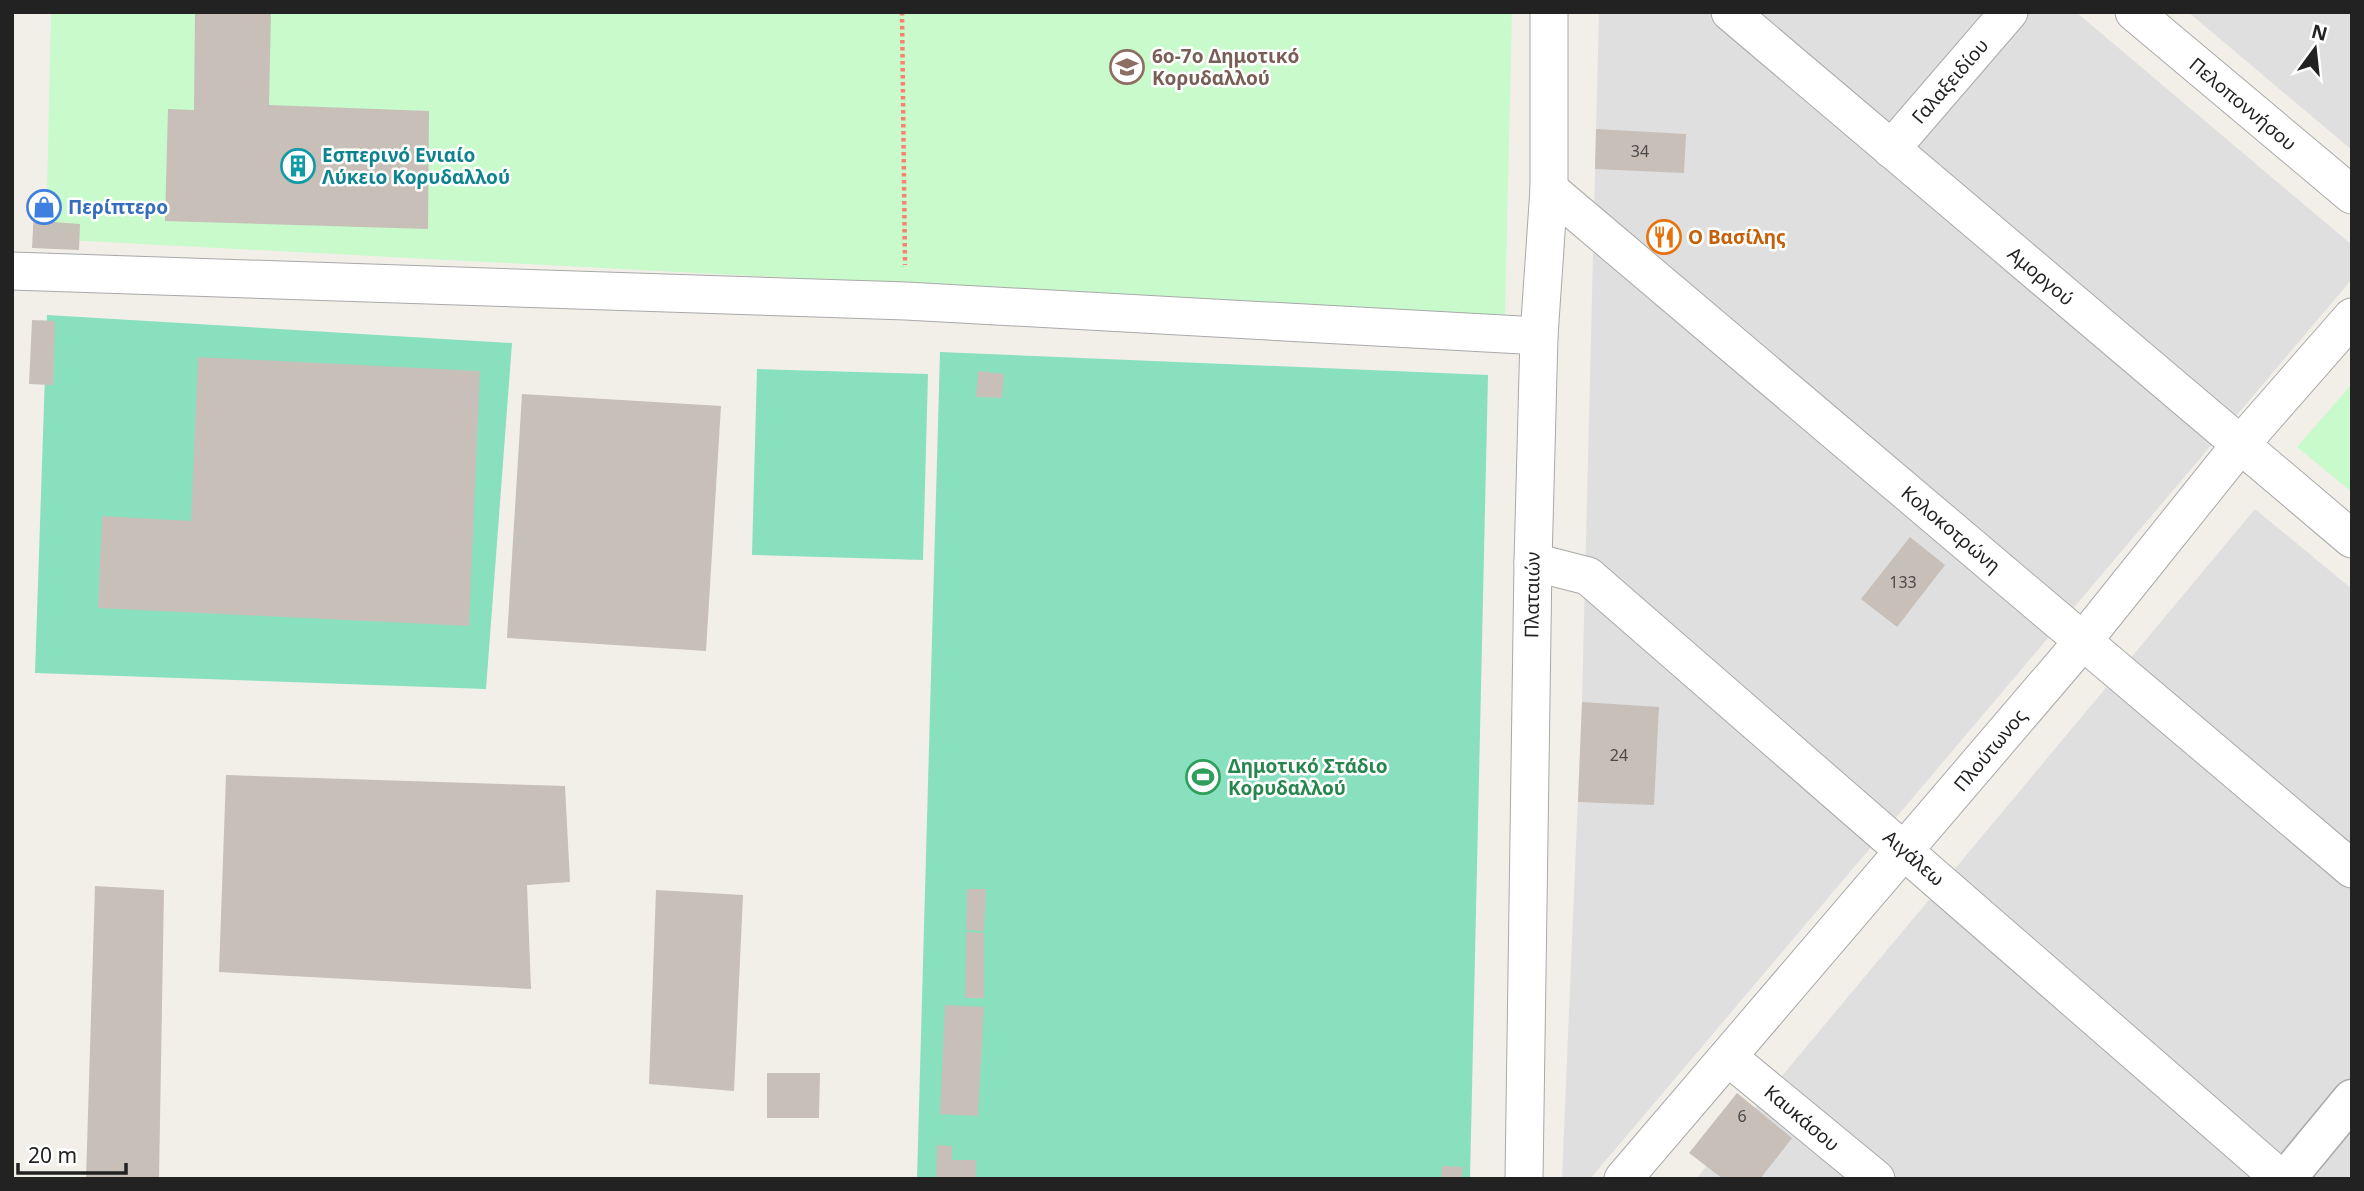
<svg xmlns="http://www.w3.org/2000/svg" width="2364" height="1191" viewBox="0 0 2364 1191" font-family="'Noto Sans',sans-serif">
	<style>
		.residential { fill: #e0dfdf }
		.park { fill: #c8facc }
		.pitch { fill: #88e0be }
		.building { fill: #c7bfb8 }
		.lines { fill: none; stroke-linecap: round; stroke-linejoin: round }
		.minor-casing { stroke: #a9a9a9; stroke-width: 39 }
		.tertiary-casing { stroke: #a9a9a9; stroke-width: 41 }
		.path { stroke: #fa8072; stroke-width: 4.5; stroke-dasharray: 3.5 3.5; stroke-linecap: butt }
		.minor { stroke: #fff; stroke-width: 37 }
		.tertiary { stroke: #fff; stroke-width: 38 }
		.labels { text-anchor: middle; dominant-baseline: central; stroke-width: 5; stroke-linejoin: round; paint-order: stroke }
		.number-label { font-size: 16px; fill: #4b4948 }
		.education-label { font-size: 19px; font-weight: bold; fill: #785e54; stroke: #fff; text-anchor: start }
		.street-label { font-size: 19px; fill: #222; stroke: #fff }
		.culture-label { font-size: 19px; font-weight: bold; fill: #0d838f; stroke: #fff; text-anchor: start }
		.shop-label { font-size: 19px; font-weight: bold; fill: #366cbe; stroke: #fff; text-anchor: start }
		.food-label { font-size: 19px; font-weight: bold; fill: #c56008; stroke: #fff; text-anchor: start }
		.leisure-label { font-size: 19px; font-weight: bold; fill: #27864d; stroke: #fff; text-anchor: start }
	</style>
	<rect width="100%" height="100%" fill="#f2efe9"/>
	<!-- residential -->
	<g class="residential">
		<path d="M1599,12h477l276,233v34l-762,900h-28l20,-477z"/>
		<path d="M2188,12h164v138z"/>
		<path d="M2255,509l97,80v590h-656z"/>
	</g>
	<!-- park -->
	<g class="park">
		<path d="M51,12h1461l-7,303 -1459,-76z"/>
		<path d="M2352,384v108l-55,-45z"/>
	</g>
	<!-- pitch -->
	<g class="pitch">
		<path d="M47,315l465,28 -26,346 -451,-16z"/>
		<path d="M940,352l548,23 -18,804h-553z"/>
		<path d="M757,369l171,5 -5,186 -171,-5z"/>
	</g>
	<!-- building -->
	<g class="building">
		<path d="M195,12h76l-2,93 160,6 -1,118 -263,-8 3,-112 26,1z"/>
		<path d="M1596,129l90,5 -2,39 -89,-4z"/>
		<path d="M35,191l20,1 -2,30 27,2 -1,26 -47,-2z"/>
		<path d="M32,320l23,1 -2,64 -24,-1z"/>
		<path d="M198,357l282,14 -11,255 -371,-18 4,-92 89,5z"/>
		<path d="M978,371l26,3 -2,24 -26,-1z"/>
		<path d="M522,394l199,12 -15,245 -199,-13z"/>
		<path d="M1910,537l35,28 -48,62 -36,-28z"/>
		<path d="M1582,702l77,5 -5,98 -76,-3z"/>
		<path d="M226,775l339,11 5,96 -43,3 4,104 -312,-17z"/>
		<path d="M95,886l69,4 -5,289h-73z"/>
		<path d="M967,889h19l-2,42 -18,-1z"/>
		<path d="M656,890l87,5 -9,196 -85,-7z"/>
		<path d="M966,932l18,1v65h-19z"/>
		<path d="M945,1005l39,2 -6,109 -38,-2z"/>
		<path d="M767,1073h53l-1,45h-52z"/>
		<path d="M1737,1093l55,45 -32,41h-37l-34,-26z"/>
		<path d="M937,1145l15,1v14h24v19h-40z"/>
		<path d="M1442,1166l21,1 -1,12h-21z"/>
	</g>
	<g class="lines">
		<!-- minor casing -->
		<g class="minor-casing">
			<g id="minor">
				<path d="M1730,12l622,527"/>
				<path d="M2134,12l218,183"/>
				<path d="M1891,149l118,-137"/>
				<path d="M1549,189l803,680"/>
				<path d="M12,271l894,30 633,35"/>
				<path d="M1533,562l55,14 693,603"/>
				<path d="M1728,1057l148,122"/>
				<path d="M1524,1179l9,-617 6,-226 10,-147v-177"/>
				<path d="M1623,1179l460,-538 157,-196 112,-128"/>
			</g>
		</g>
		<!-- tertiary casing -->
		<g class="tertiary-casing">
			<path id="tertiary" d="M2286,1179l66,-80"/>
		</g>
		<!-- path -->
		<path class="path" d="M902,12l3,253"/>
		<!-- minor -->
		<use href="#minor" class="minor"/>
		<!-- tertiary -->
		<use href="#tertiary" class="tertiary"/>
	</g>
	<!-- icons -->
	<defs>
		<g id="school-ring" transform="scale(1.75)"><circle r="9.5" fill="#fff" stroke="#8d6e63" stroke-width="1.5"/><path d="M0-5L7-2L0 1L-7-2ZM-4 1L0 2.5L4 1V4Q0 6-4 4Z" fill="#8d6e63"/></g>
		<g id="building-ring" transform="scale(1.75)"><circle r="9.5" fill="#fff" stroke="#0f9aa8" stroke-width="1.5"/><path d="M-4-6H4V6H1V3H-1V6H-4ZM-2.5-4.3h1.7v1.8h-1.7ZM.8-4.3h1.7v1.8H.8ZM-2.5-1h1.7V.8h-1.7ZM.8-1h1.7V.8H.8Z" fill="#0f9aa8"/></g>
		<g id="shop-ring" transform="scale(1.75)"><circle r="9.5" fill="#fff" stroke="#3f7fe0" stroke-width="1.5"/><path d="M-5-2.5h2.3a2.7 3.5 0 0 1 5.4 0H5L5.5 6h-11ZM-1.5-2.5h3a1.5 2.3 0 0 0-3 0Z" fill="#3f7fe0"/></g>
		<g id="restaurant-ring" transform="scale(1.75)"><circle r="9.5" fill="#fff" stroke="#e8710a" stroke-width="1.5"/><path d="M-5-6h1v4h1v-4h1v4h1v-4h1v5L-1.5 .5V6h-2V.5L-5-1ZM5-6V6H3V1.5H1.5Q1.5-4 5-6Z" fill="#e8710a"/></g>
		<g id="stadium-ring" transform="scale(1.75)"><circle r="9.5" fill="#fff" stroke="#2e9e5b" stroke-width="1.5"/><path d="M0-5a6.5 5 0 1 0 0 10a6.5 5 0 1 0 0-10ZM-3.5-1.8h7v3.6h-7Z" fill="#2e9e5b"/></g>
	</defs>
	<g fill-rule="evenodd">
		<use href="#school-ring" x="1127" y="67"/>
		<use href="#building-ring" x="298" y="166"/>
		<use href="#shop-ring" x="44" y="207"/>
		<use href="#restaurant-ring" x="1664" y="237"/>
		<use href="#stadium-ring" x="1203" y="777"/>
	</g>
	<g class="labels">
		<!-- number labels -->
		<g class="number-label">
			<text x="1640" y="151">34</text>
			<text x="1903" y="582">133</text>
			<text x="1619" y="755">24</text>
			<text x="1742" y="1116">6</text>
		</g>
		<!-- education labels -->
		<g class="education-label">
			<text x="1152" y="56">6ο-7ο Δημοτικό<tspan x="1152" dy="22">Κορυδαλλού</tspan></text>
		</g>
		<!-- street labels -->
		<g class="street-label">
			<text transform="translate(1950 81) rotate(-49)">Γαλαξειδίου</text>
			<text transform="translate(2243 104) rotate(40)">Πελοποννήσου</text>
			<text transform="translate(2041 276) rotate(40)">Αμοργού</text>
			<text transform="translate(1951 529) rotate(40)">Κολοκοτρώνη</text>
			<text transform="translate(1532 595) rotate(-89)">Πλαταιών</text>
			<text transform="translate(1990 750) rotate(-50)">Πλούτωνος</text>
			<text transform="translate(1914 858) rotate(41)">Αιγάλεω</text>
			<text transform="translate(1802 1118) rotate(40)">Καυκάσου</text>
		</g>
		<!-- culture labels -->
		<g class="culture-label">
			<text x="322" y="155">Εσπερινό Ενιαίο<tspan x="322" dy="22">Λύκειο Κορυδαλλού</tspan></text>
		</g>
		<!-- shop labels -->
		<g class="shop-label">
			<text x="68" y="207">Περίπτερο</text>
		</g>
		<!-- food labels -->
		<g class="food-label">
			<text x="1688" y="237">Ο Βασίλης</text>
		</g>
		<!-- leisure labels -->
		<g class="leisure-label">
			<text x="1228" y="766">Δημοτικό Στάδιο<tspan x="1228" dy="22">Κορυδαλλού</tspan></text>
		</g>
	</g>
	<!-- border -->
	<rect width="2364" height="1191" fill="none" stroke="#222222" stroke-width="28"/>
	<!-- north arrow -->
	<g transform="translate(2315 49) rotate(15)" stroke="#ffffff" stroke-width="5" paint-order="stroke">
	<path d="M0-5L12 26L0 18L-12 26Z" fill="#222222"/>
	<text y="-10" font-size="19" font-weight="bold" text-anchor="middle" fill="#222222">N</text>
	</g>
	<!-- scale -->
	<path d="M18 1163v10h108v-10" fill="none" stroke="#222222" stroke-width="3.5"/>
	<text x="28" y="1163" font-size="21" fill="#222222" stroke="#ffffff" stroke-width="5" paint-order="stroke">20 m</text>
</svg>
